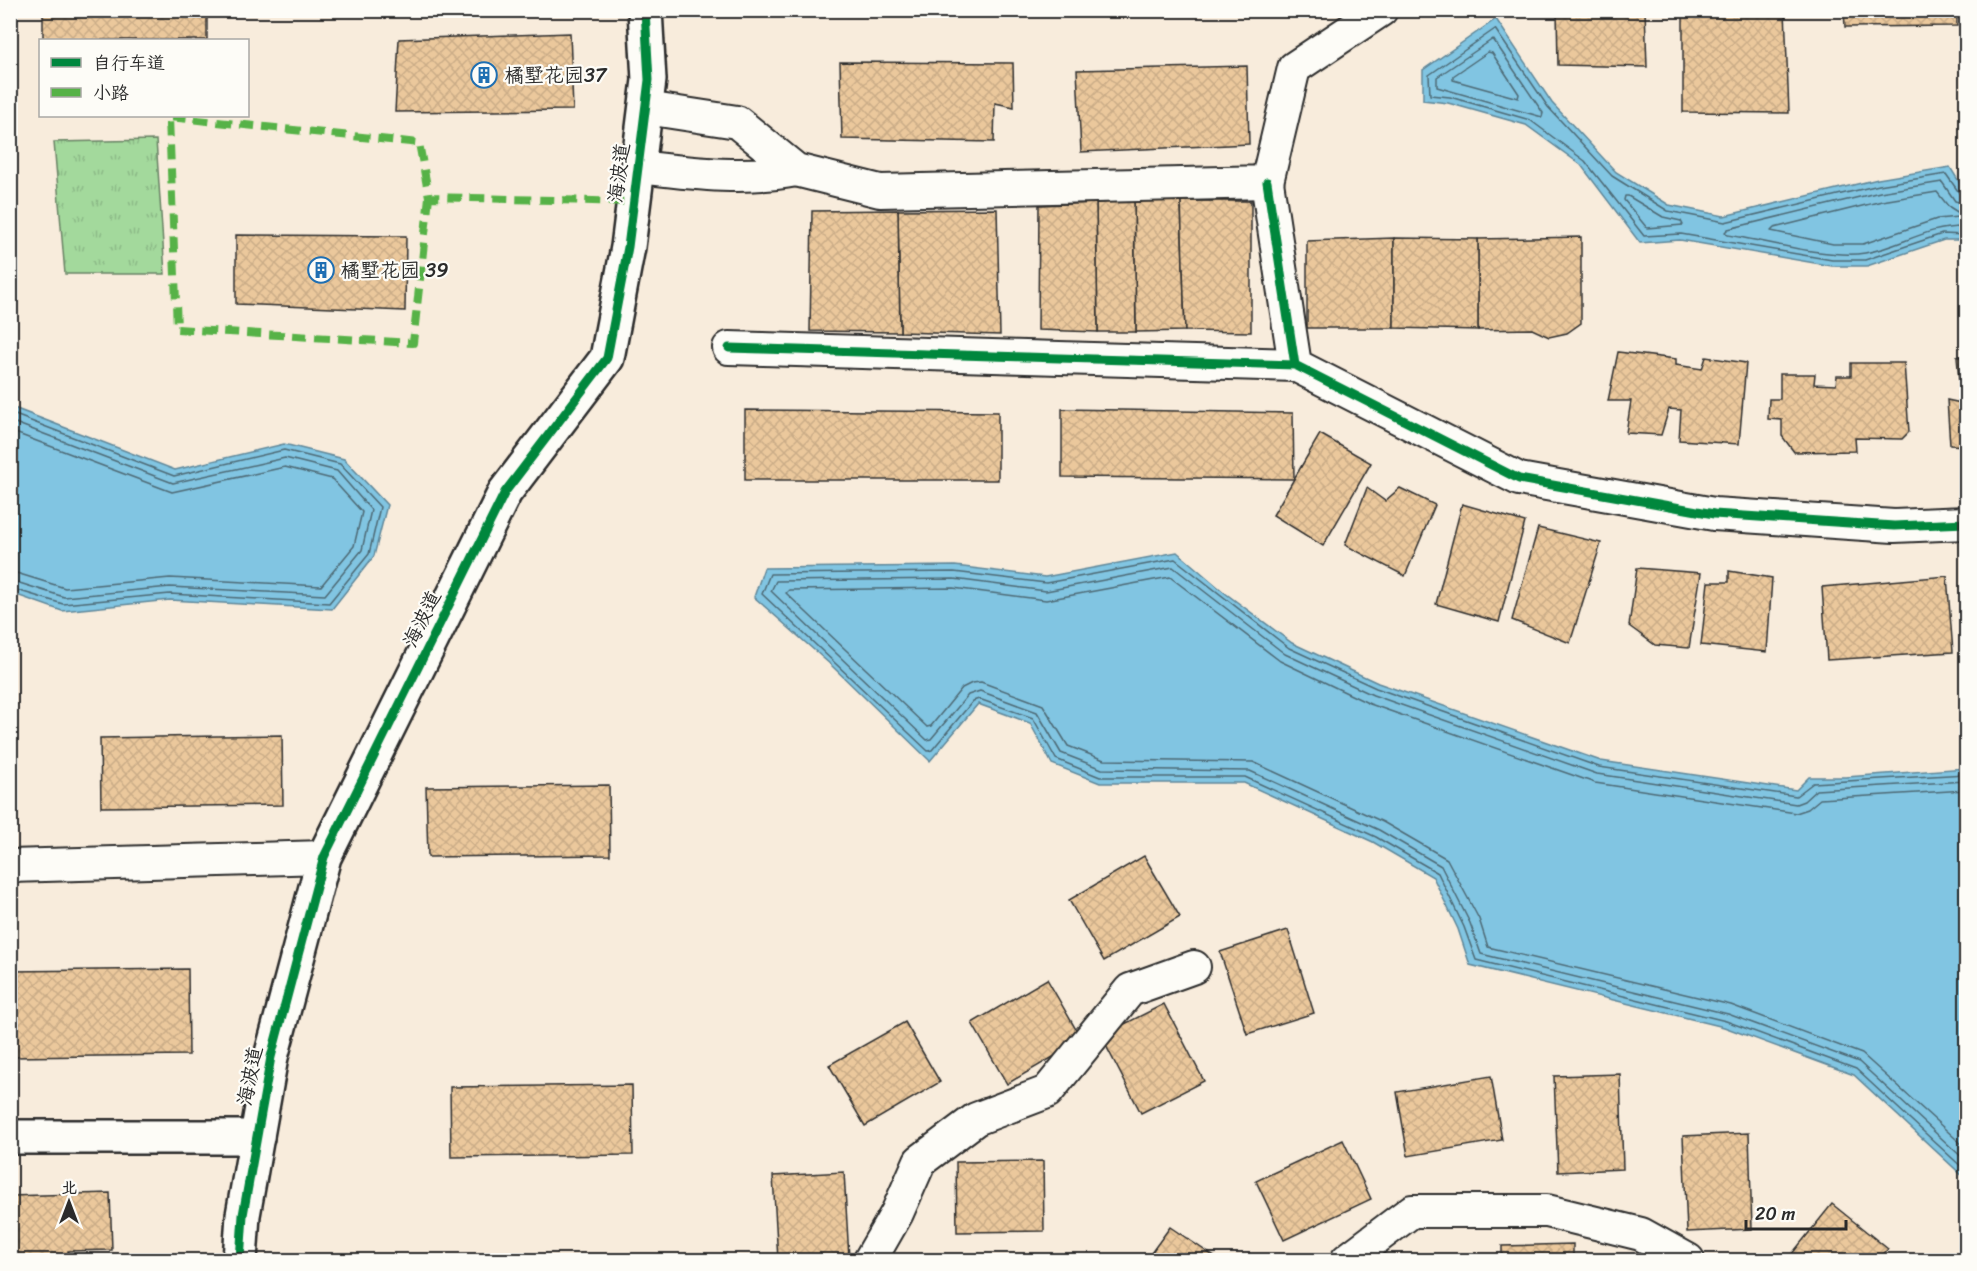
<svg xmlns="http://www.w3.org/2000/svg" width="1977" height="1271" viewBox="0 0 1977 1271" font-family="Sriracha,'LXGW WenKai TC',sans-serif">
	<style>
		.grass { fill: url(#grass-tufts); stroke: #678264; stroke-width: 1.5 }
		.water { fill: #81c5e2; stroke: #5f8799; stroke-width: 1.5 }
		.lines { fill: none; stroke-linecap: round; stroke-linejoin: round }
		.shore { stroke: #4d6974; stroke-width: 1.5 }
		.building { fill: url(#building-cross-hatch); stroke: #2b2b2b; stroke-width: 1.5 }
		.street-casing { stroke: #2b2b2b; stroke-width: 36 }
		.secondary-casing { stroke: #2b2b2b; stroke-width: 38 }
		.street { stroke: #fdfcf7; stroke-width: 32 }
		.secondary { stroke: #fdfcf7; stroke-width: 33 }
		.quiet { stroke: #56b246; stroke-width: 8; stroke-dasharray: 15 8; stroke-linecap: butt }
		.cycleway-casing { stroke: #fdfcf7; stroke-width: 13 }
		.cycleway { stroke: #00873e; stroke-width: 9 }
		.labels { text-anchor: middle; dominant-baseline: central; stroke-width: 4.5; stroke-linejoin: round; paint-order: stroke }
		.poi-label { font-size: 20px; fill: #2b2b2b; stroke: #fdfcf7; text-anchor: start }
		.street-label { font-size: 20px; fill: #2b2b2b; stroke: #fdfcf7 }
	</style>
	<defs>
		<pattern id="grass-tufts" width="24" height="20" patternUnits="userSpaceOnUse" patternTransform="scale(1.5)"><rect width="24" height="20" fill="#a3d99c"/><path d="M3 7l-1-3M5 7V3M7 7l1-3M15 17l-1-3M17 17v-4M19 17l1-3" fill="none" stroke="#8cba87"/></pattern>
		<pattern id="building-cross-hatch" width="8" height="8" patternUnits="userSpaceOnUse" patternTransform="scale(1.5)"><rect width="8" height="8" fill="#ebc89c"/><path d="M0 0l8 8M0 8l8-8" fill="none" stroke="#caac87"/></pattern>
	</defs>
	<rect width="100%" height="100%" fill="#f8ecdc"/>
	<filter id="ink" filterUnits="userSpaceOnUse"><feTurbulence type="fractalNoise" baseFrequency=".0167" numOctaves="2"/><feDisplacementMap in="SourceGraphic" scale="12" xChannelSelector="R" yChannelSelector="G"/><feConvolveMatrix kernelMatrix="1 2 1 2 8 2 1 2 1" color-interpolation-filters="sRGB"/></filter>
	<g filter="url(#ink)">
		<!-- grass -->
		<path class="grass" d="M156,140l9,134h-100l-11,-132z"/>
		<!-- water -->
		<g class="water">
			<path d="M1496,19l56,84 64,69 53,33 55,11 154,-37 72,-12 16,26v47h-22l-77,26h-35l-152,-26 -40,3 -59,-78 -55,-40 -78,-22 -25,-3v-30z"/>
			<path d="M10,403l4,5 161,62 109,-26 60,15 43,46 -13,51 -42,53 -162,-9 -108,11 -51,-18z"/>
			<path d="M1177,552l48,41 67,50 86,40 223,78 195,29 13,-13h37l120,-9v411l-112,-104 -130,-48 -254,-62 -12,-36 -25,-52 -60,-35 -129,-59h-144l-48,-19 -22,-41 -52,-19 -48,57 -99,-96 -77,-68 10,-29 191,-2 90,11z"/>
		</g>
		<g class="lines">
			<!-- shore -->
			<g class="shore">
				<path d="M1493,39l50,74 -1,4 -105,-30v-10z"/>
				<path d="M1488,52l4,1 27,41 -1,4 -65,-18v-4z"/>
				<path d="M1937,192l11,14 11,7 -1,4 -21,2 -74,25h-30l-62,-13 3,-3 108,-27z"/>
				<path d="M1628,196l35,21 18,4 2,4 -36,3 -23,-28 1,-4z"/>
				<path d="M1966,197l-6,-3 -14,-20 -67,11 -154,37 -57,-11 -56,-35 -64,-69 -53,-78 -66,46 1,20 20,2 80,23 55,41 59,75 37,-2 151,26h33l77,-26 24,1"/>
				<path d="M1966,204l-11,-3 -13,-19 -62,10 -152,37 -3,3 3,3c38,6 100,24 137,18 37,-6 59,-27 101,-26"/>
				<path d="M10,413l164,63 110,-26 56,14 40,43 -11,47 -40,49 -159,-9 -107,10 -53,-16"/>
				<path d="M10,421l163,62 112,-25 52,13 34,39 -9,40 -37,45 -155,-8 -106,10 -54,-17"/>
				<path d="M10,431l162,61 113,-25 47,12 30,33 -8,34 -33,40 -151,-8 -105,10 -55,-17"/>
				<path d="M1966,774l-153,9 -17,13 -197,-29 -223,-79 -87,-40 -114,-89 -129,24 -92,-11 -184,2 -8,20 166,157 4,-1 41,-49 6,-2 54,19 23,41 44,18h145l131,60 62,36 26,54 12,33 250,61 130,48 110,102"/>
				<path d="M1966,781l-150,9 -12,11 -8,3 -199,-30 -224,-79 -88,-41 -112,-87 -127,24 -92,-12 -178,2 -5,10 156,149 4,-1 37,-44 12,-4 57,21 24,41 41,16 148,2 129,59 62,36 29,57 11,31 247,60 131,48 107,99"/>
				<path d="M1966,790l-146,9 -12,10 -12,4 -201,-30 -225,-79 -90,-43 -110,-84 -124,23 -93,-12 -164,2 -3,3 141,134 4,-1 31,-38 10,-5 9,-1 62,23 25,41 36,14 149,2 130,60 64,37 32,60 9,28 243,58 131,49 104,94"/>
			</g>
		</g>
		<!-- building -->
		<g class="building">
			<rect x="43" y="10" width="164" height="30"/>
			<path d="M1557,10h88l2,57 -89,-2z"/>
			<path d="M1683,10h102l4,103 -106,-1z"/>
			<path d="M1844,10h113v16l-112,1z"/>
			<path d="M570,33l3,77 -178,2 4,-73z"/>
			<path d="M840,62l173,1 1,44 -19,-4 -1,39 -152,-3z"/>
			<path d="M1247,66l2,78 -168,8 -4,-82z"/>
			<path d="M1134,201h47l4,130 -49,1z"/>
			<path d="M1134,201l2,131h-38l-2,-129z"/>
			<path d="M1181,201h70v131l-66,-1z"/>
			<path d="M1096,203l2,129 -60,-2 1,-125z"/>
			<path d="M997,209l3,126 -100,-3 -2,-122z"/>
			<path d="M898,210l2,122 -90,-1 2,-120z"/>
			<path d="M236,235l170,1 -1,75 -169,-7z"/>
			<path d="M1581,237v86l-14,10 -18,4 -17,-8 -54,1v-91z"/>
			<path d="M1394,238v90h-87v-87z"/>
			<path d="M1394,238l84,1v91l-84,-2z"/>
			<path d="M1618,352l58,7v6l26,4 4,-12 40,6 -7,81 -60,-4 2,-30 -12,-1 -8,26 -35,-2 5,-32h-23z"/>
			<path d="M1966,356v90l-16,-1 -3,-45 14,3 -4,-46z"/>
			<path d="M1851,363h53l5,69 -7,7 -47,-1 1,13 -62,1 -12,-16v-16l-14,-1 1,-20h11v-25h35l-1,10 22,1 1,-9h14z"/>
			<path d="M1062,409l231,4 1,66 -232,-2z"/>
			<path d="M745,410l253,2v68h-253z"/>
			<path d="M1320,434l51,29 -48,83 -50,-31z"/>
			<path d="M1367,488l18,13 15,-13 35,17 -30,71 -60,-31z"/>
			<path d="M1462,504l63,18 -26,100 -63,-18z"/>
			<path d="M1538,528l63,15 -31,100 -58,-23z"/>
			<path d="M1637,568l64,5 -12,75 -34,-3 -26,-19z"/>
			<path d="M1729,571l43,7 -5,74 -66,-7 7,-63h21z"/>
			<path d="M1947,576l6,76 -126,8 -5,-73z"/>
			<path d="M282,735l1,70 -182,2 -1,-69z"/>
			<path d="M609,785l1,70 -182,2 -2,-70z"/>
			<path d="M1144,856l36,61 -76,44 -35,-61z"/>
			<path d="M1288,930l26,83 -67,21 -27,-82z"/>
			<path d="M188,969l1,86 -179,2v-86z"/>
			<path d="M1047,979l35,61 -75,44 -35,-61z"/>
			<path d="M1164,1004l40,77 -63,32 -40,-77z"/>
			<path d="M905,1022l35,60 -75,44 -36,-61z"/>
			<path d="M1620,1074l3,95 -65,3 -4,-96z"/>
			<path d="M1491,1076l11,64 -94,16 -11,-64z"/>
			<path d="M632,1085l1,70 -182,2 -1,-70z"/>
			<path d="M1749,1133l3,96 -65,3 -4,-96z"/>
			<path d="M1343,1140l28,59 -87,41 -28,-59z"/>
			<path d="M1043,1161l1,70 -87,1 -1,-70z"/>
			<path d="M844,1172l5,86 -71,2 -5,-84z"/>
			<path d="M110,1193l2,57 -44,1 1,9h-59v-64z"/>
			<path d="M1832,1204l56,45 -10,11h-91z"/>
			<path d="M1170,1227l49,33h-73z"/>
			<path d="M1573,1244v16h-71v-14z"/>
		</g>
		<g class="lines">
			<!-- street casing -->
			<g class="street-casing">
				<g id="street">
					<path d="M646,108l91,14 59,48 84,21 387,-9 27,-114 87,-58"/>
					<path d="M638,167c53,6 105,13 158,3"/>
					<path d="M1267,182l28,183 224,114 195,35 180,12 72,-3"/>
					<path d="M729,348l566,17"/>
					<path d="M10,866l314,-9"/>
					<path d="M870,1260l27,-47 23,-52 56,-42 71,-27 83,-102 64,-23"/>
					<path d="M1347,1260l65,-49h135l94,23 47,26"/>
				</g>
			</g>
			<!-- secondary casing -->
			<g class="secondary-casing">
				<g id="secondary">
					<path d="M10,1137h247"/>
					<path d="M240,1260l3,-45 28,-158 53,-200 181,-365 102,-134 21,-111 21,-167 -4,-70"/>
				</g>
			</g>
			<!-- street -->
			<use href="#street" class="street"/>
			<!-- secondary -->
			<use href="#secondary" class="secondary"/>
			<!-- quiet -->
			<path class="quiet" d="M429,197l-16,146 -236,-14 -8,-212 250,26 10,54 205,5"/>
			<!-- cycleway casing -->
			<g class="cycleway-casing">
				<g id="cycleway">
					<path d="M1267,182l28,183 224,114 195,35 180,12 72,-3"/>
					<path d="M729,348l566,17"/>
					<path d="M240,1260l3,-45 28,-158 53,-200 181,-365 102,-134 21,-111 21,-167 -4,-70"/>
				</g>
			</g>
			<!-- cycleway -->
			<use href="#cycleway" class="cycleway"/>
		</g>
	</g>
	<!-- icons -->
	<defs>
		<g id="building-ring" transform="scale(1.35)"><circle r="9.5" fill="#fdfcf7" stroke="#1f6fb2" stroke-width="1.5"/><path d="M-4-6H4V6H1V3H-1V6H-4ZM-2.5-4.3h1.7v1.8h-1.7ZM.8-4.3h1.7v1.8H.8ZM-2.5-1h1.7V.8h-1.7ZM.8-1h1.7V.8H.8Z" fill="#1f6fb2"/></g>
	</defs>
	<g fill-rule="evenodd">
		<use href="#building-ring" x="484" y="75"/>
		<use href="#building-ring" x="321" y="270"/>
	</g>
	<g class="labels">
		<!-- poi labels -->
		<g class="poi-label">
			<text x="504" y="75">橘墅花园37</text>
			<text x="340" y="270">橘墅花园 39</text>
		</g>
		<!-- street labels -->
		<g class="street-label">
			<text transform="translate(619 173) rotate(-83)">海波道</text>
			<text transform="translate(422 619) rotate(-64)">海波道</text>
			<text transform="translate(250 1076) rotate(-79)">海波道</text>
		</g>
	</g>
	<!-- margin -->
	<rect width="1977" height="1271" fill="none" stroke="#fdfcf7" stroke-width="36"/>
	<rect x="18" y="18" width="1941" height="1235" fill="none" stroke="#2b2b2b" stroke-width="2" filter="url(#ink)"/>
	<!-- legend -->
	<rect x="39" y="39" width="210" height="78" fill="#fdfcf7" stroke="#a9a8a5" stroke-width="1.5"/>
	<rect x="51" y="58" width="30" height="9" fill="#00873e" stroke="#a9a8a5" stroke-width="1.5"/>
	<text x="93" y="69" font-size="18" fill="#2b2b2b">自行车道</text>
	<rect x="51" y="88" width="30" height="9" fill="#56b246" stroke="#a9a8a5" stroke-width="1.5"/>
	<text x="93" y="99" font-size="18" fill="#2b2b2b">小路</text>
	<!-- north arrow -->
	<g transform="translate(69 1202)" stroke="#fdfcf7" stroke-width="4.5" paint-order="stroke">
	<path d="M0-4.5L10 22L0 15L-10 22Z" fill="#2b2b2b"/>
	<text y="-9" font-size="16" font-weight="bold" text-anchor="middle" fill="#2b2b2b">北</text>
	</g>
	<!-- scale -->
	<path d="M1746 1220v9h100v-9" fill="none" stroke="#2b2b2b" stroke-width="3"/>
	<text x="1755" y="1220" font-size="18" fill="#2b2b2b" stroke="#fdfcf7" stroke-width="4.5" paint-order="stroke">20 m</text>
</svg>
